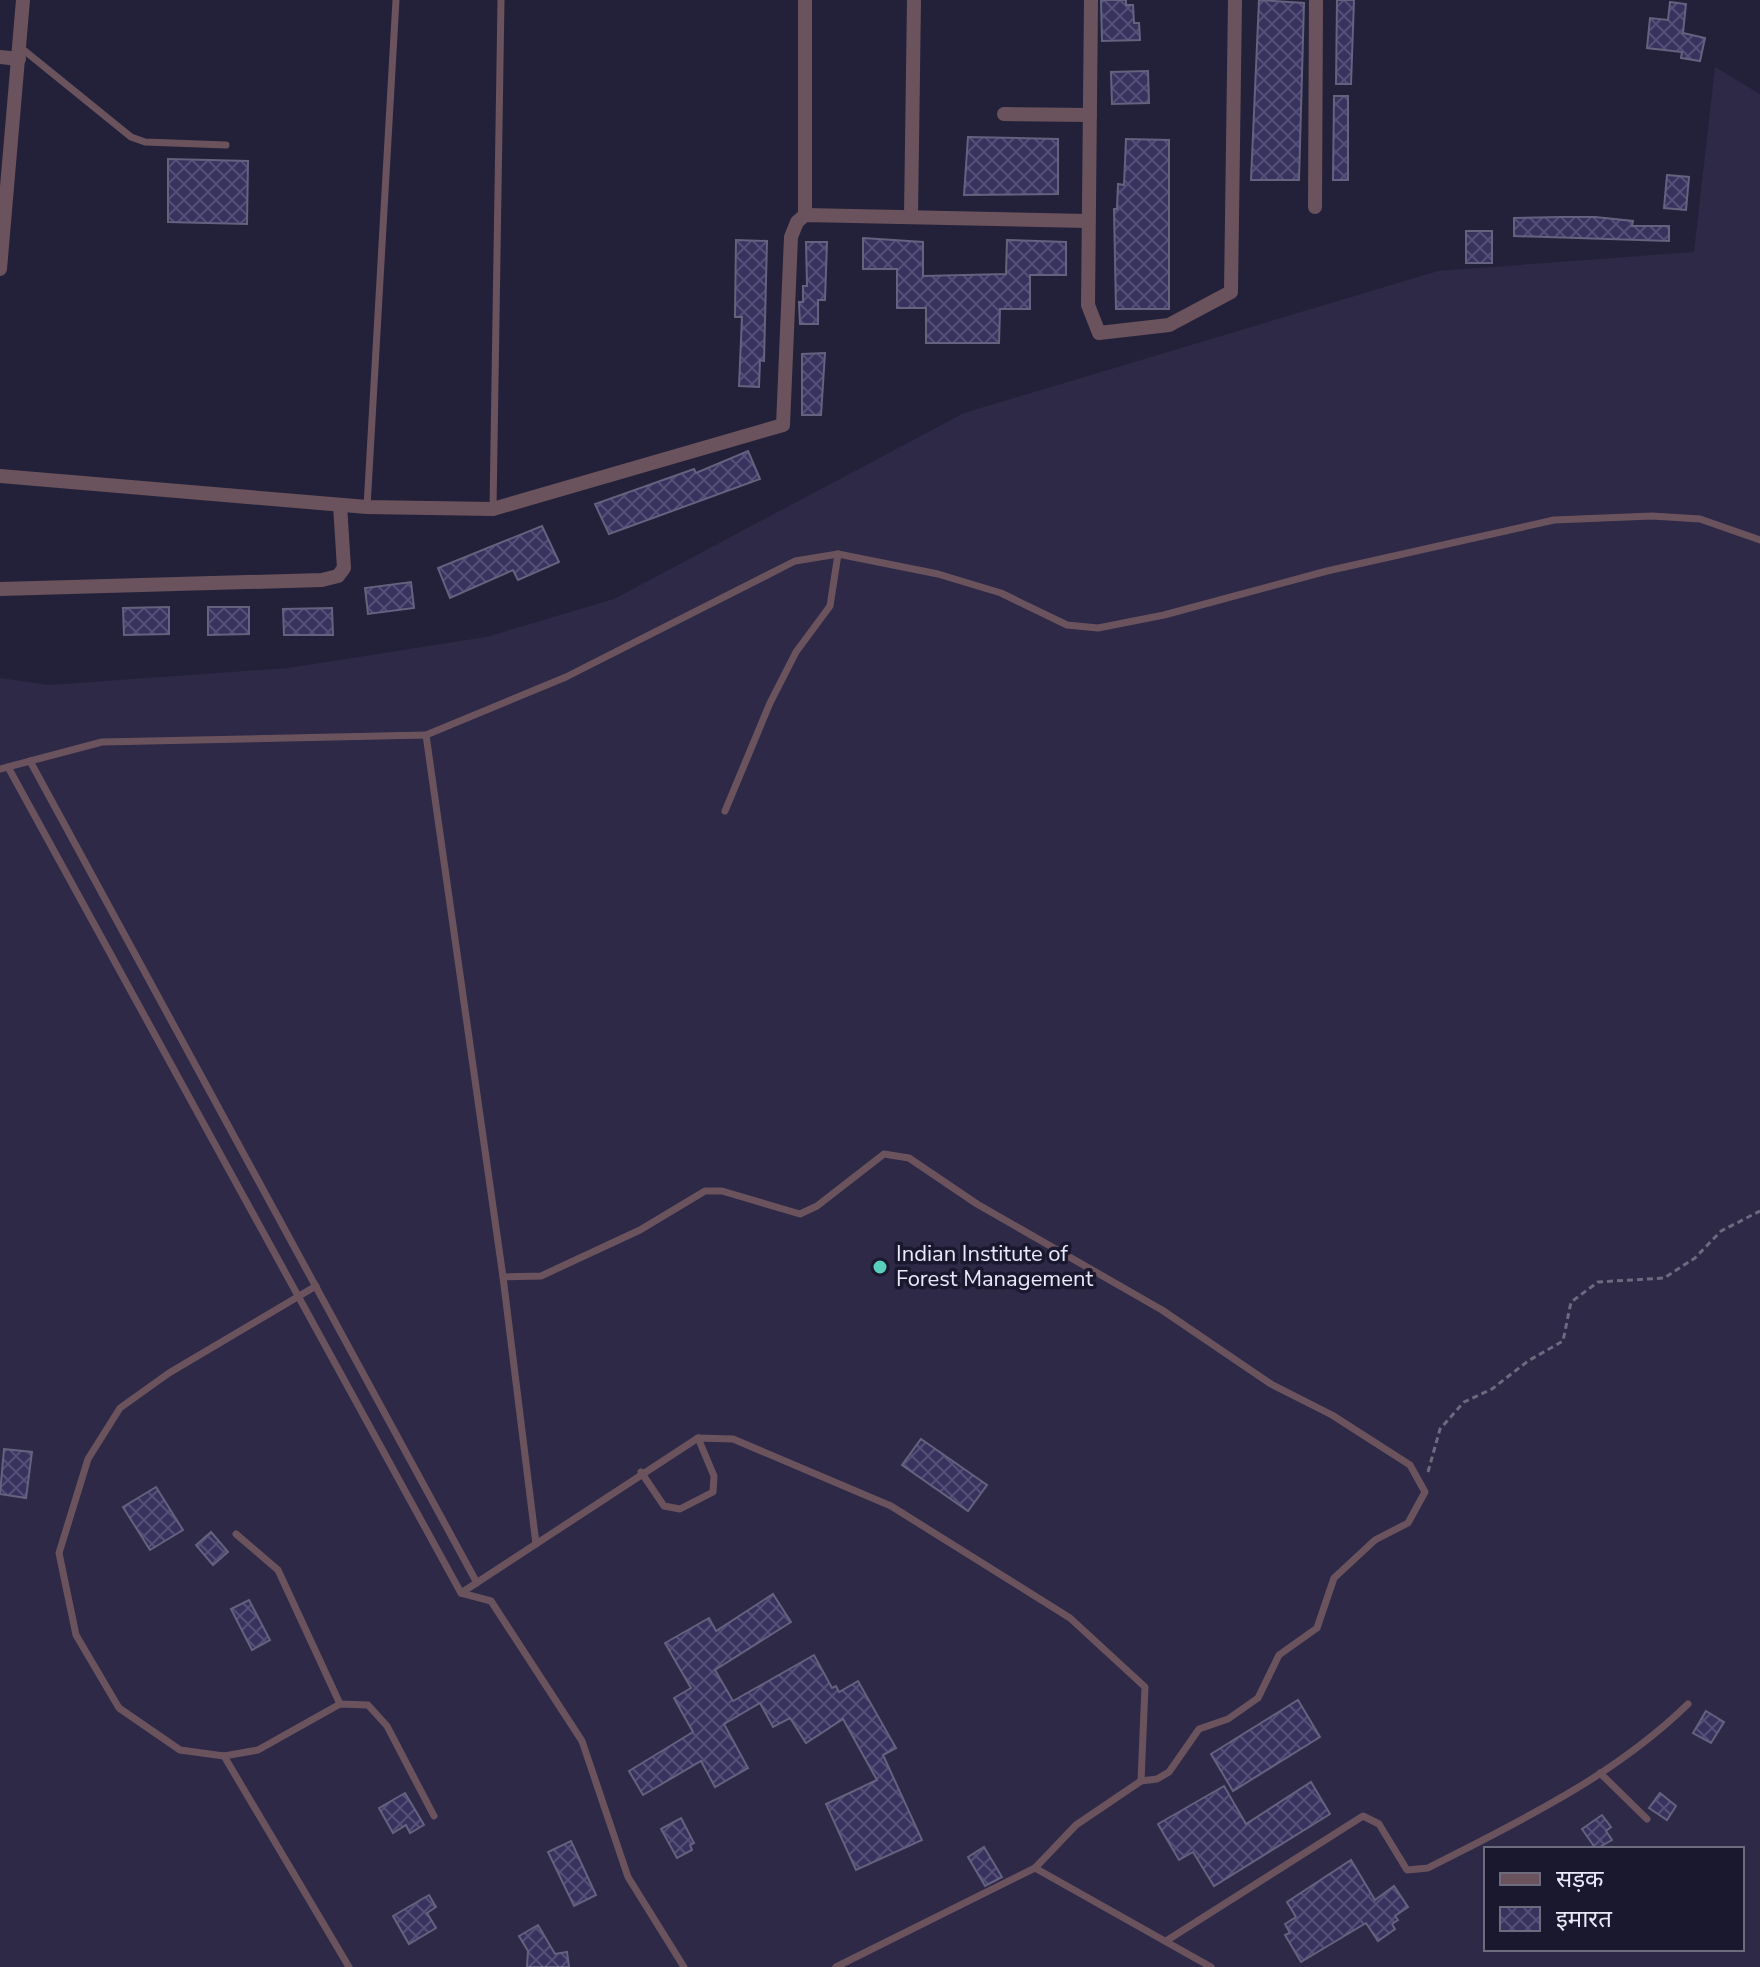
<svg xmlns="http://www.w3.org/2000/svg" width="1760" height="1967" viewBox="0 0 1760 1967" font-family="'Nunito Sans','Noto Sans Devanagari',sans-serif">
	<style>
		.built { fill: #2d2947; fill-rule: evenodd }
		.building { fill: url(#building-cross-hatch); stroke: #64627e; stroke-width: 2 }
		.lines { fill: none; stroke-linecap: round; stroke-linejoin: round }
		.path { stroke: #6b6a7f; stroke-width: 3; stroke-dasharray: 6 4; stroke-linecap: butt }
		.service { stroke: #6b535d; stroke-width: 7 }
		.minor { stroke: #6b535d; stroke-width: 14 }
		.poi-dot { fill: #59cebe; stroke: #1a182e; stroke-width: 3 }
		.labels { text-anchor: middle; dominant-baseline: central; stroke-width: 7; stroke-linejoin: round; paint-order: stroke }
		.poi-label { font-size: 22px; fill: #e9e9f9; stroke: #1a182e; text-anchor: start }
	</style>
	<defs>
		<pattern id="building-cross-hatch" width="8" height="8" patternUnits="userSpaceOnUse" patternTransform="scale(2)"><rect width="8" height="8" fill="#38325f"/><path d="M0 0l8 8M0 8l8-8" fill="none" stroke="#555077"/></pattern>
	</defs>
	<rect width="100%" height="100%" fill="#232139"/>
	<!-- built -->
	<path class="built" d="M1715,67l45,27v1873h-1760v-1289l49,7 239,-17 198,-31 128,-38 350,-186 474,-142 256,-19zM1486,1849h256v100h-256z"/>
	<!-- building -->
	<g class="building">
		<path d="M1101,0h25v5h7l1,18h5l1,17 -38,1z"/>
		<path d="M1259,0l45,3 -5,177h-48z"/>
		<path d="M1337,0h17l-3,84h-15z"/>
		<path d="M1670,2l16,2 -3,29 22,5 -5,23 -19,-3 1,-6 -35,-4 3,-30 18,2z"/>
		<path d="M1148,71l1,32 -37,1 -1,-32z"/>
		<path d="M1334,96h14v84h-15z"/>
		<path d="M968,137l90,2v55l-94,1z"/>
		<path d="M1126,139l43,1v169h-53l-2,-100h3l1,-25 6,1z"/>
		<path d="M168,159l80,2 -1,63 -79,-2z"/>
		<path d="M1667,175l22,2 -3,33 -22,-2z"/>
		<path d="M1562,217h33l38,4 -1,5h37v15l-155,-5v-18z"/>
		<rect x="1466" y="231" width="26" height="32"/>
		<path d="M863,238l60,4v34l83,-2 1,-34 59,2v33h-36v34h-30l-1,34h-73v-35h-29v-39h-34z"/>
		<path d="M736,240l31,1 -3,120 -4,-1 -1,27 -20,-1 3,-69h-7z"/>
		<path d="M806,242h21l-2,58h-7v24h-18l-1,-22h4v-16h4z"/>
		<path d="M825,353l-4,62h-19v-61z"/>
		<path d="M748,451l12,28 -151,55 -14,-30 99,-35 2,4z"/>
		<path d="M542,526l17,36 -41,18 -5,-10 -63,28 -12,-30z"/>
		<path d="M411,582l3,26 -46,6 -3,-26z"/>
		<path d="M169,607v27l-45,1 -1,-27z"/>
		<path d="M208,607h41v27l-41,1z"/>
		<path d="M332,608l1,27h-49l-1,-26z"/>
		<path d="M921,1439l66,46 -19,26 -66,-46z"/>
		<path d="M4,1449l28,3 -6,46 -26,-4z"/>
		<path d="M156,1487l27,43 -33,20 -27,-43z"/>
		<path d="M211,1532l17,20 -15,13 -17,-20z"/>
		<path d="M773,1594l18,28 -76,48 18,31 81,-46 18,33 4,-2 3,6 19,-11 38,67 -13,7 39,85 -66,30 -30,-66 51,-24 -34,-61 -37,24 -16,-25 -17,9 -13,-24 -36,21 24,44 -33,19 -14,-26 -58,34 -14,-24 64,-39 -19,-34 17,-10 -26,-45 44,-25 7,13z"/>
		<path d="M249,1600l21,40 -18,10 -21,-41z"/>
		<path d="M1298,1700l22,37 -87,54 -22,-37z"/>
		<path d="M1706,1711l18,11 -13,21 -18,-10z"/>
		<path d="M1311,1782l19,32 -116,72 -21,-34 -14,8 -21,-36 66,-38 22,38z"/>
		<path d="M405,1793l19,32 -14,8 -4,-8 -13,8 -14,-25z"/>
		<path d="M1660,1793l16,13 -9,14 -18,-12z"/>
		<path d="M1602,1815l9,12 -5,4 6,9 -16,9 -14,-20z"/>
		<path d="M681,1818l13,25 -4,2 2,5 -15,8 -16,-29z"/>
		<path d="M571,1841l25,54 -22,11 -26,-54z"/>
		<path d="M984,1847l18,30 -17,9 -17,-29z"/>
		<path d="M1351,1860l24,40 19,-14 14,21 -13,9 3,4 -6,4 3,5 -17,12 -12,-18 -65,39 -16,-27 5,-2 -5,-9 11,-7 -9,-15z"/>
		<path d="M429,1895l7,12 -9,6 9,15 -27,16 -16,-28z"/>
		<path d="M538,1925l17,29 12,-2 2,15h-42l1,-16 -9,-15z"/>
	</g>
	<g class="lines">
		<!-- path -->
		<path class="path" d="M1428,1472l12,-43 24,-27 28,-13 36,-28 35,-20 8,-39 27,-20 66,-4 31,-20 26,-27 39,-20"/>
		<!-- service -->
		<g class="service">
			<path d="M20,47l111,90 14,5 81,3"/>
			<path d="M367,507l29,-507"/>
			<path d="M493,509l8,-509"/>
			<path d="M426,735l140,-58 229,-116 43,-7 100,20 63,19 66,32 31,3 66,-13 163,-44 227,-51 98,-4 48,3 60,21"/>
			<path d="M30,761l447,822"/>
			<path d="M8,767l453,826 30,8 91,140 46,136 56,90"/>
			<path d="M0,769l102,-27 324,-7 77,542 33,267"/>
			<path d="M725,811l45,-108 26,-51 34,-46 8,-52"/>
			<path d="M503,1277l38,-1 99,-46 65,-39h17l78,23 17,-8 67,-52 25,4 68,46 185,106 109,74 61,31 78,50 15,27 -17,31 -33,17 -41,38 -17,50 -38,27 -21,43 -30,21 -29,10 -30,43 -12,7 -16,2"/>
			<path d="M316,1286l-147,87 -49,35 -32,51 -29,94 17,82 43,73 61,42 44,6 34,-6 82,-46 28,1 19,21 47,90"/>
			<path d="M641,1472l23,34 16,3 33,-17 1,-16 -16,-38"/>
			<path d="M236,1534l42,36 62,134"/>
			<path d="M461,1593l237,-155 35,1 158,67 179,112 75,69 -4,94 -65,44 -41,43 -199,99"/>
			<path d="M224,1756l125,211"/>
			<path d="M1600,1773l47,46"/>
			<path d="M1035,1868l176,99"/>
			<path d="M1166,1941l197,-125 16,8 28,46 21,-2c92,-47 185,-91 260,-164"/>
		</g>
		<!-- minor -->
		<g class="minor">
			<path d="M805,0v215"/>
			<path d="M1091,0l-3,305 11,28 70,-8 62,-33 4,-292"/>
			<path d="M0,57l19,2"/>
			<path d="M1004,114l86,1"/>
			<path d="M1315,207l1,-207"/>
			<path d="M911,216l3,-216"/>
			<path d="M0,269l23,-269"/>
			<path d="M0,476l367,31 126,2 290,-84 8,-188 6,-15 8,-7 283,6"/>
			<path d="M0,589l322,-9 16,-4 6,-8 -4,-63"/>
		</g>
	</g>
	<!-- markers -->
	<circle class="poi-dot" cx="880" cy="1267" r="8"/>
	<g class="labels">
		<!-- poi labels -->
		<g class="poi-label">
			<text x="896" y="1254">Indian Institute of<tspan x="896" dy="25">Forest Management</tspan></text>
		</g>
	</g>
	<!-- legend -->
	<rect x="1484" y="1847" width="260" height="104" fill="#1a182e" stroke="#6d6c7f" stroke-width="2"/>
	<rect x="1500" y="1873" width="40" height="12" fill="#6b535d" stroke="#6d6c7f" stroke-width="2"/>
	<text x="1556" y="1887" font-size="24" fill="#e9e9f9">सड़क</text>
	<rect x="1500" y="1907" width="40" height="24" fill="url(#building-cross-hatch)" stroke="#6d6c7f" stroke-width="2"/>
	<text x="1556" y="1927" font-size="24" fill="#e9e9f9">इमारत</text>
</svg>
